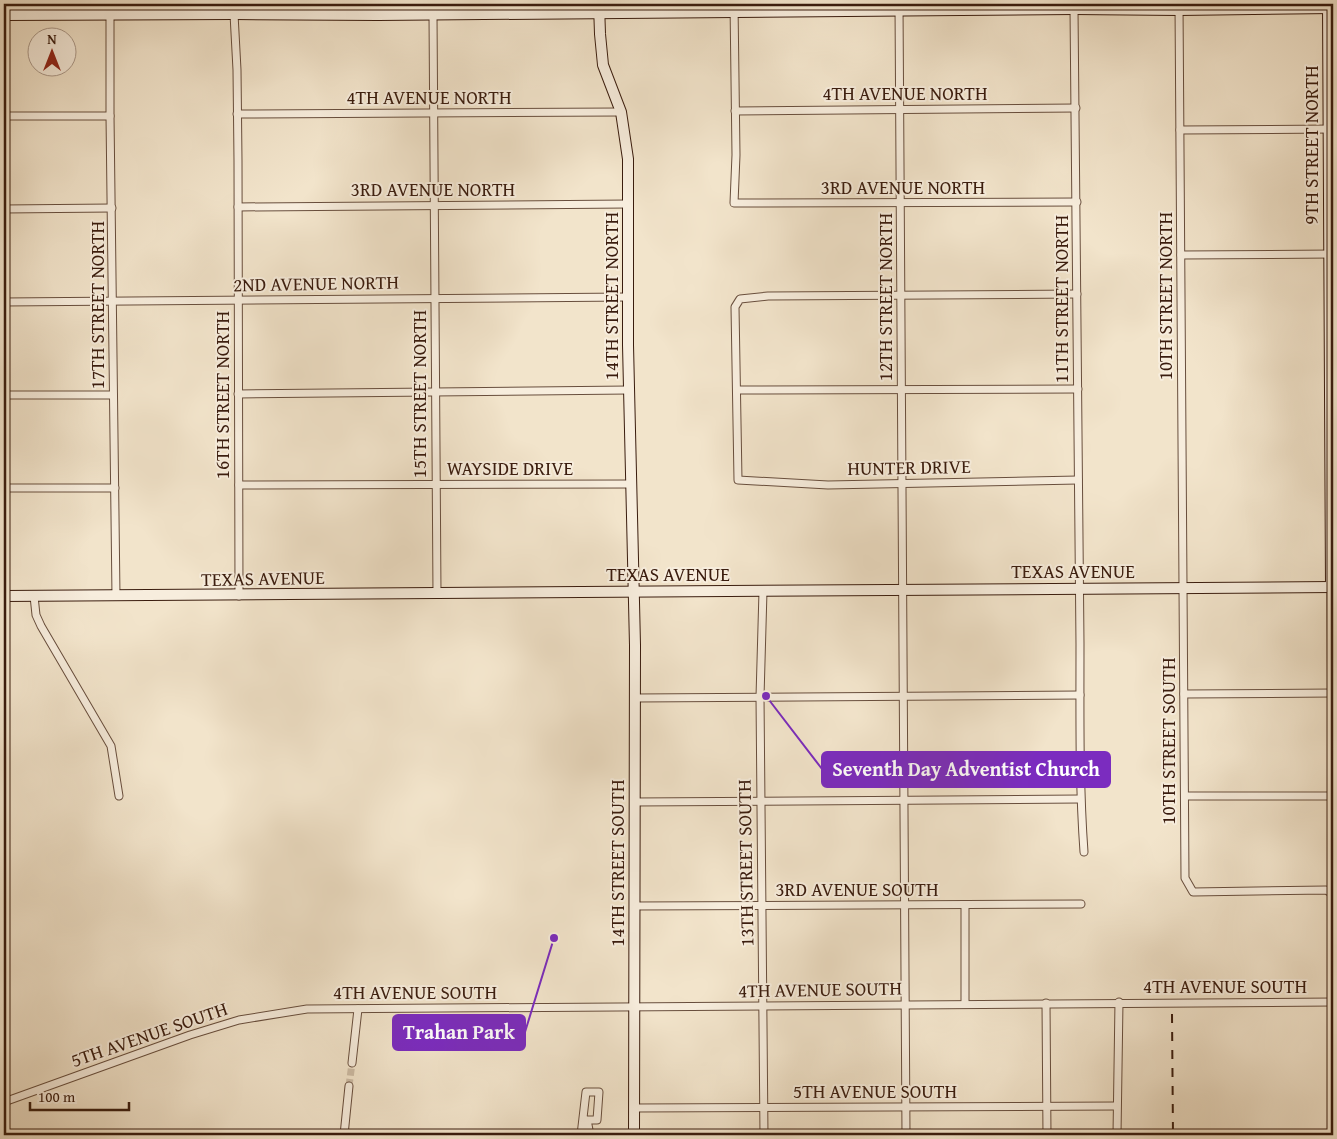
<svg xmlns="http://www.w3.org/2000/svg" width="1337" height="1139" viewBox="0 0 1337 1139" font-family="'Gentium Book Plus',serif">
	<style>
		.lines { fill: none; stroke-linecap: round; stroke-linejoin: round }
		.street-tunnel { stroke: #cdbca5; stroke-width: 7; stroke-dasharray: 7 3.5; stroke-linecap: butt }
		.street-casing { stroke: #684e3d; stroke-width: 9 }
		.secondary-casing { stroke: #3a1c0e; stroke-width: 12 }
		.street { stroke: #f7eddd; stroke-width: 7 }
		.secondary { stroke: #f7eddd; stroke-width: 10 }
		.rail { stroke: #3a1c0e; stroke-width: 2; stroke-dasharray: 9 9; stroke-linecap: butt }
		.labels { text-anchor: middle; dominant-baseline: central; stroke-width: 4; stroke-linejoin: round; paint-order: stroke }
		.street-label { font-size: 19px; fill: #3a1c0e; stroke: #f7eddd }
		.leader { fill: none; stroke: #7b2cbf; stroke-width: 2 }
		.callout-dot { fill: #7b2cbf; stroke: #f7eddd; stroke-width: 2 }
		.callout { fill: #7b2cbf; stroke: #7b2cbf; stroke-width: 2 }
		.callout-label { font-size: 20px; text-anchor: middle; font-weight: bold; fill: #fff }
	</style>
	<rect width="100%" height="100%" fill="#f2e4cb"/>
	<filter id="stains"><feTurbulence type="fractalNoise" baseFrequency=".004" numOctaves="4"/><feColorMatrix values="0 0 0 0 .2 0 0 0 0 .09 0 0 0 0 .02 0 0 0 .5 -.17"/></filter>
	<radialGradient id="worn" r=".72"><stop offset=".6" stop-color="#630" stop-opacity="0"/><stop offset="1" stop-color="#630" stop-opacity=".3"/></radialGradient>
	<g class="lines">
		<!-- street-tunnel -->
		<path class="street-tunnel" d="M349,1086l3,-23"/>
		<!-- street casing -->
		<g class="street-casing">
			<g id="street">
				<path d="M734,4l2,151 -2,48 343,-1"/>
				<path d="M899,4l7,1131"/>
				<path d="M1179,4l6,874 8,14 133,-2 7,4"/>
				<path d="M1074,9l6,635c0,70 -1,139 4,208"/>
				<path d="M234,14l3,56 1,91 1,435"/>
				<path d="M110,15v101l6,480"/>
				<path d="M433,15l4,578"/>
				<path d="M735,111l341,-3"/>
				<path d="M237,114l384,-2"/>
				<path d="M4,116h106"/>
				<path d="M1180,130l153,-1"/>
				<path d="M238,207l390,-3"/>
				<path d="M4,209l108,-1"/>
				<path d="M1181,255l152,-1"/>
				<path d="M1077,294l-309,2 -28,3 -5,8 3,173 90,5 250,-5"/>
				<path d="M4,302l624,-5"/>
				<path d="M737,390l341,-1"/>
				<path d="M238,394l391,-4"/>
				<path d="M4,395h109"/>
				<path d="M239,485l392,-1"/>
				<path d="M4,488h111"/>
				<path d="M1331,587l2,408"/>
				<path d="M763,591l-3,106 4,438"/>
				<path d="M34,596l2,19 5,11 70,120 8,50"/>
				<path d="M1184,694l149,-1"/>
				<path d="M635,698l445,-3"/>
				<path d="M1185,796h148"/>
				<path d="M634,802l446,-3"/>
				<path d="M965,905v99"/>
				<path d="M634,906l447,-2"/>
				<path d="M1046,1003l1,132"/>
				<path d="M352,1063l6,-54"/>
				<path d="M4,1102l186,-67 49,-15 68,-11 1026,-7"/>
				<path d="M634,1108l482,-2"/>
				<path d="M344,1135l5,-49"/>
				<path d="M581,1135l5,-43h13l-2,28h-10l3,15"/>
				<path d="M1117,1135l2,-133"/>
			</g>
		</g>
		<!-- secondary casing -->
		<g class="secondary-casing">
			<g id="secondary">
				<path d="M599,4l1,30 3,31 18,47 7,47v186l7,300 -1,490"/>
				<path d="M1328,4l3,583"/>
				<path d="M4,15l230,-1 144,1 696,-6 105,1 154,-2"/>
				<path d="M4,596l1329,-9"/>
			</g>
		</g>
		<!-- street -->
		<use href="#street" class="street"/>
		<!-- secondary -->
		<use href="#secondary" class="secondary"/>
		<!-- rail -->
		<path class="rail" d="M1172,1014l1,121"/>
	</g>
	<g class="labels">
		<!-- street labels -->
		<g class="street-label">
			<text x="905" y="93">4TH AVENUE NORTH</text>
			<text x="429" y="97">4TH AVENUE NORTH</text>
			<text transform="translate(1311 145) rotate(-90)">9TH STREET NORTH</text>
			<text x="903" y="187">3RD AVENUE NORTH</text>
			<text x="433" y="189">3RD AVENUE NORTH</text>
			<text transform="translate(316 283) rotate(-1)">2ND AVENUE NORTH</text>
			<text transform="translate(611 296) rotate(-90)">14TH STREET NORTH</text>
			<text transform="translate(1165 296) rotate(-90)">10TH STREET NORTH</text>
			<text transform="translate(885 297) rotate(-90)">12TH STREET NORTH</text>
			<text transform="translate(1061 299) rotate(-90)">11TH STREET NORTH</text>
			<text transform="translate(97 305) rotate(-90)">17TH STREET NORTH</text>
			<text transform="translate(419 394) rotate(-90)">15TH STREET NORTH</text>
			<text transform="translate(222 395) rotate(-90)">16TH STREET NORTH</text>
			<text transform="translate(909 467) rotate(-1)">HUNTER DRIVE</text>
			<text x="510" y="468">WAYSIDE DRIVE</text>
			<text x="1073" y="571">TEXAS AVENUE</text>
			<text x="668" y="574">TEXAS AVENUE</text>
			<text transform="translate(263 578) rotate(-1)">TEXAS AVENUE</text>
			<text transform="translate(1168 741) rotate(-90)">10TH STREET SOUTH</text>
			<text transform="translate(617 863) rotate(-90)">14TH STREET SOUTH</text>
			<text transform="translate(745 863) rotate(-91)">13TH STREET SOUTH</text>
			<text x="857" y="889">3RD AVENUE SOUTH</text>
			<text x="1225" y="986">4TH AVENUE SOUTH</text>
			<text transform="translate(820 989) rotate(-1)">4TH AVENUE SOUTH</text>
			<text x="415" y="992">4TH AVENUE SOUTH</text>
			<text transform="translate(149 1034) rotate(-19)">5TH AVENUE SOUTH</text>
			<text x="875" y="1091">5TH AVENUE SOUTH</text>
		</g>
	</g>
	<!-- callouts -->
	<path class="leader" d="M766 696L822 769M554 938L525 1032"/>
	<g class="callout-dot">
		<circle cx="766" cy="696" r="5"/>
		<circle cx="554" cy="938" r="5"/>
	</g>
	<g class="callout">
		<rect x="822" y="752" width="288" height="35" rx="5"/>
		<rect x="393" y="1015" width="132" height="35" rx="5"/>
	</g>
	<g class="callout-label">
		<text x="966" y="776">Seventh Day Adventist Church</text>
		<text x="459" y="1039">Trahan Park</text>
	</g>
	<!-- margin -->
	<rect width="1337" height="1139" fill="none" stroke="#f2e4cb" stroke-width="20"/>
	<rect x="5" y="5" width="1327" height="1129" fill="none" stroke="#3a1c0e" stroke-width="2.5"/>
	<rect x="10" y="10" width="1317" height="1119" fill="none" stroke="#3a1c0e"/>
	<!-- north arrow -->
	<g transform="translate(52 52)"><circle r="24" fill="#f7eddd" stroke="#ab998a"/>
	<path d="M0-4L9 19L0 12L-9 19Z" fill="#8f2418"/>
	<text y="-8" font-size="14" font-weight="bold" text-anchor="middle" fill="#3a1c0e">N</text>
	</g>
	<!-- scale -->
	<path d="M30 1102v8h99v-8" fill="none" stroke="#3a1c0e" stroke-width="2.5"/>
	<text x="38" y="1102" font-size="15" fill="#3a1c0e" stroke="#f7eddd" stroke-width="4" paint-order="stroke">100 m</text>
	<rect width="100%" height="100%" filter="url(#stains)"/>
	<rect width="100%" height="100%" fill="url(#worn)"/>
</svg>
